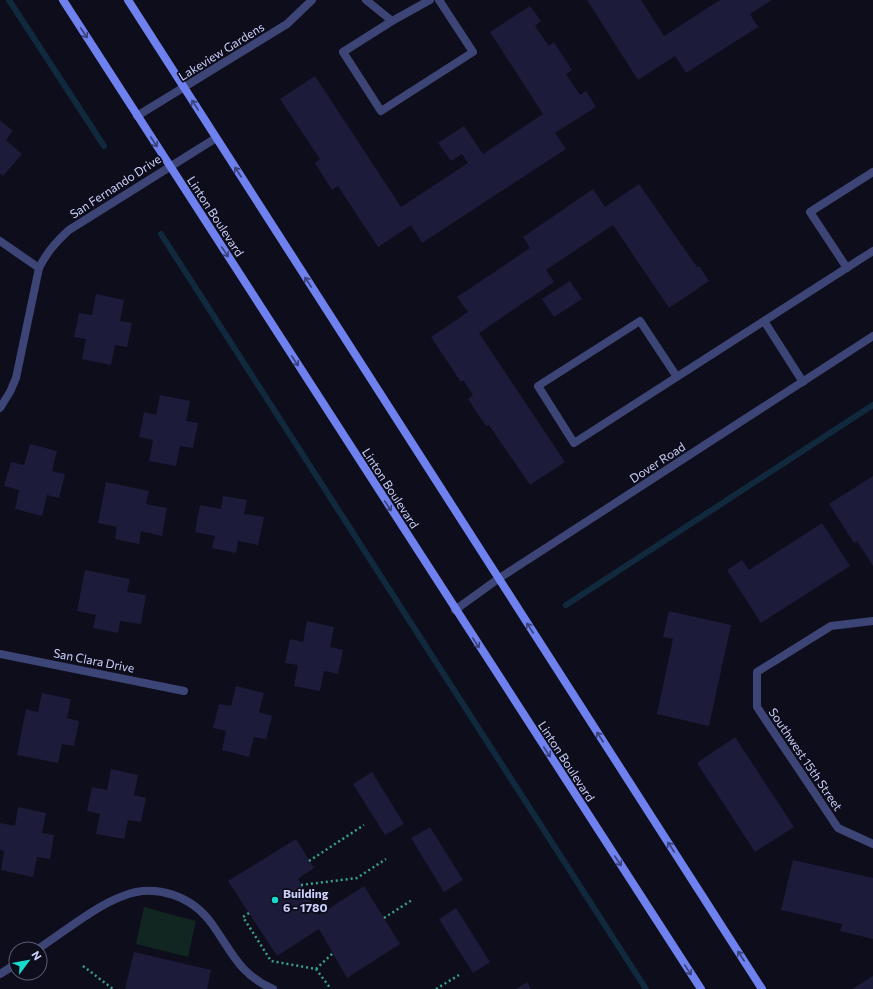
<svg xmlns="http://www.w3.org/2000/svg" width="873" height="989" viewBox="0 0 873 989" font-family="Commissioner,sans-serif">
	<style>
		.green { fill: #112521 }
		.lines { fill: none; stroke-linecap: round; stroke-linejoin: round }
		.stream { stroke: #11293c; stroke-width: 6 }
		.building { fill: #1d1b3a }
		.path { stroke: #39a28a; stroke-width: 2.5; stroke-dasharray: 2 3; stroke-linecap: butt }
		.service { stroke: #3d4576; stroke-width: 8 }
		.minor { stroke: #3d4576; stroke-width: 8 }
		.secondary { stroke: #6f81ef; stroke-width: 8 }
		.oneway { stroke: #39417b }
		.poi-dot { fill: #18dbce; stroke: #0d0d1c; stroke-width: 1.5 }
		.labels { text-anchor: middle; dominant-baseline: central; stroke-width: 3.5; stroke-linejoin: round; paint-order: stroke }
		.street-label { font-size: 12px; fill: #cdd0fa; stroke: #0d0d1c }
		.poi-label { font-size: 12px; font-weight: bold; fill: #cdd0fa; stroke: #0d0d1c; text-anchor: start }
	</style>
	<rect width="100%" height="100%" fill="#0d0d1c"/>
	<!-- green -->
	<path class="green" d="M144,907l52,14 -8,36 -52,-13z"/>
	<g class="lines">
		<!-- stream -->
		<g class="stream">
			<path d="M9,0l95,146"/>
			<path d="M161,234l485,755"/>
			<path d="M566,605l307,-200"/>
		</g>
	</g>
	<!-- building -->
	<g class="building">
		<path d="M587,0h54l23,36 56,-36h52l-22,14 8,13 -72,46 -11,-17 -37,24z"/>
		<path d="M530,6l11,15 -6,5 14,20 5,-4 18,28 -6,4 14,21 6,-4 10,16 -41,26 11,16 -144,94 -11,-18 -33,22 -40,-61 -6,4 -17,-27 5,-4 -40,-60 35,-23 86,131 67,-44 -6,-9 -11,7 -13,-18 26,-17 19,28 60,-40 -53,-82z"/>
		<path d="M0,120l13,11 -7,9 16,14 -19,22 -3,-3z"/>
		<path d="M639,184l58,83 2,-1 10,15 -40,27 -56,-83 -67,45 8,12 -75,51 86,129 -35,23 -41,-60 -3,1 -18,-27 5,-4 -10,-15 -2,2 -30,-45 37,-25 -11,-15 73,-49 -7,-11 70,-48 12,18z"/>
		<path d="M570,281l12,18 -28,18 -12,-18z"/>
		<path d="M96,294l28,6 -4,21 12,2 -5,24 -12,-2 -4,20 -29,-6 4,-20 -12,-2 5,-24 13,2z"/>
		<path d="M160,395l30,6 -4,20 12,2 -5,25 -13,-2 -4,20 -27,-5 4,-21 -14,-3 5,-25 12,3z"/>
		<path d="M30,444l27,7 -5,20 13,3 -6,24 -12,-3 -5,21 -27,-7 4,-19 -15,-4 7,-24 13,3z"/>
		<path d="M873,476v90l-16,-25 -3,2 -25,-39z"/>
		<path d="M106,482l43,9 -3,13 21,4 -5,28 -21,-5 -2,13 -24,-5 2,-12 -19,-4z"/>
		<path d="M223,496l24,4 -3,14 20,3 -6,28 -20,-4 -2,12 -24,-5 3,-12 -20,-4 5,-27 21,4z"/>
		<path d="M822,523l28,43 -89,57 -34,-53 15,-10 7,10z"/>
		<path d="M85,570l45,9 -3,13 19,3 -5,29 -21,-3 -2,12 -25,-5 3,-13 -19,-4z"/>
		<path d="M669,611l62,14 -22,101 -52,-12 16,-75 -10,-2z"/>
		<path d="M307,621l27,6 -4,20 13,3 -5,24 -14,-3 -4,20 -26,-5 4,-21 -13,-2 5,-24 13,3z"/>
		<path d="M236,686l28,7 -5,19 13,4 -6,23 -12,-2 -5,20 -27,-7 4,-19 -13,-3 6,-24 12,2z"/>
		<path d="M42,693l29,6 -4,19 12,3 -5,25 -12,-2 -4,19 -41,-8 9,-46 12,3z"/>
		<path d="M735,737l59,90 -39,25 -58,-89z"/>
		<path d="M111,769l27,6 -4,20 12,3 -5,24 -13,-2 -4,19 -28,-5 4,-20 -13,-3 5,-24 15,3z"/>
		<path d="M372,772l32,52 -19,11 -32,-51z"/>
		<path d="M18,807l28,6 -4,20 12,2 -4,24 -13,-2 -4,20 -32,-7 3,-19 -4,-1v-27l15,3z"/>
		<path d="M430,827l33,53 -19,12 -33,-54z"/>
		<path d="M296,839l18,29 -16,11 21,36 45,-29 36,58 -53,34 -28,-49 -42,27 -49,-75z"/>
		<path d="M793,860l80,18v61l-33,-8 2,-7 -61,-14z"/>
		<path d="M456,908l34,54 -17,11 -34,-54z"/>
		<path d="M134,952l77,18 -4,19h-82z"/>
		<path d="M873,976v13h-21z"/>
		<path d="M527,982l4,7h-15z"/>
	</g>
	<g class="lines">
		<!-- path -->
		<g class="path">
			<path d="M309,861l55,-36"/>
			<path d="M301,885l56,-7 29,-19"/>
			<path d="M249,913l-6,4 28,44 45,8 15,20"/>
			<path d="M384,918l28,-18"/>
			<path d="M83,966l30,23"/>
			<path d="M316,969l17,-16"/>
			<path d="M436,989l23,-14"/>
		</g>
		<!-- service -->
		<g class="service">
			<path d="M392,21l-49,31 38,59 92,-59 -34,-52"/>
			<path d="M847,268l-37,-56 63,-40"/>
			<path d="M764,321l39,61"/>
			<path d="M677,377l-37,-56 -102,65 36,57 299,-192"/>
			<path d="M873,621l-42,5 -74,46v35l81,121 35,16"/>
		</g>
		<!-- minor -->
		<g class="minor">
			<path d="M366,0l26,21 38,-21"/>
			<path d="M137,116l150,-92 25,-24"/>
			<path d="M0,241l39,27"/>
			<path d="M0,408l10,-16 6,-14 23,-110c8,-16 17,-26 30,-38l147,-92"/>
			<path d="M455,610l43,-31 375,-243"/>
			<path d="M0,654l184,37"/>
			<path d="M38,949c24,-16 59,-44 85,-53 33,-13 69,0 89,28 20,28 27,50 61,65"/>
			<path d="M0,974l16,-10"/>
		</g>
		<!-- secondary -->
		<g class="secondary">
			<path d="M63,0l638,989"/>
			<path d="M128,0l634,989"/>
		</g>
	</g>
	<!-- one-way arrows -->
	<defs><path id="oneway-shaft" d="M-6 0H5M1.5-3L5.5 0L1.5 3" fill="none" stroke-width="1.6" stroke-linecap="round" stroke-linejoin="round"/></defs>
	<g class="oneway">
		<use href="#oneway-shaft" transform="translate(84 33) rotate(57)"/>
		<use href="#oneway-shaft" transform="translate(195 105) rotate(-123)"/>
		<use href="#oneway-shaft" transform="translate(154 142) rotate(57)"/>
		<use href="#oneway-shaft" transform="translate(238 172) rotate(-123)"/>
		<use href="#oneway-shaft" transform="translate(225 252) rotate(57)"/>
		<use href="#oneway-shaft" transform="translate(308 282) rotate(-123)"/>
		<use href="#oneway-shaft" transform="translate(295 361) rotate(57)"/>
		<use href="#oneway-shaft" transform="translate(388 506) rotate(57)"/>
		<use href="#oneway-shaft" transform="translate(530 628) rotate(-123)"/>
		<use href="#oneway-shaft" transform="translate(476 643) rotate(57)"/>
		<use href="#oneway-shaft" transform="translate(600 737) rotate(-123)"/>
		<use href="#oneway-shaft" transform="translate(547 752) rotate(57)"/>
		<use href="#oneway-shaft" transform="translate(671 847) rotate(-123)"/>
		<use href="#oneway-shaft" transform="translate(618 861) rotate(57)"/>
		<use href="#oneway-shaft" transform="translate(741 956) rotate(-123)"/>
		<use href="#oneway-shaft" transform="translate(688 970) rotate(57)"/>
	</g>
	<!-- markers -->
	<circle class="poi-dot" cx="275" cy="900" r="4"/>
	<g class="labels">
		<!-- street labels -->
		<g class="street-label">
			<text transform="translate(221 51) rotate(-32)">Lakeview Gardens</text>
			<text transform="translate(115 186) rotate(-33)">San Fernando Drive</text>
			<text transform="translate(216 216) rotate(57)">Linton Boulevard</text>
			<text transform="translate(657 462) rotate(-33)">Dover Road</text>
			<text transform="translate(391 488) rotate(57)">Linton Boulevard</text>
			<text transform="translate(94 660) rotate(11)">San Clara Drive</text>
			<text transform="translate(806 759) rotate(56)">Southwest 15th Street</text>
			<text transform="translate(567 761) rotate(57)">Linton Boulevard</text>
		</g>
		<!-- poi labels -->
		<g class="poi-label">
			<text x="283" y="893">Building<tspan x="283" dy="14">6 - 1780</tspan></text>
		</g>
	</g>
	<!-- north arrow -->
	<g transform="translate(28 961) rotate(58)"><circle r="19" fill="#0d0d1c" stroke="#5a5b75"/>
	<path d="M0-3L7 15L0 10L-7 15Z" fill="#18dbce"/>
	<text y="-6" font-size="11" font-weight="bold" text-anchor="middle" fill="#cdd0fa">N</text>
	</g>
</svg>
